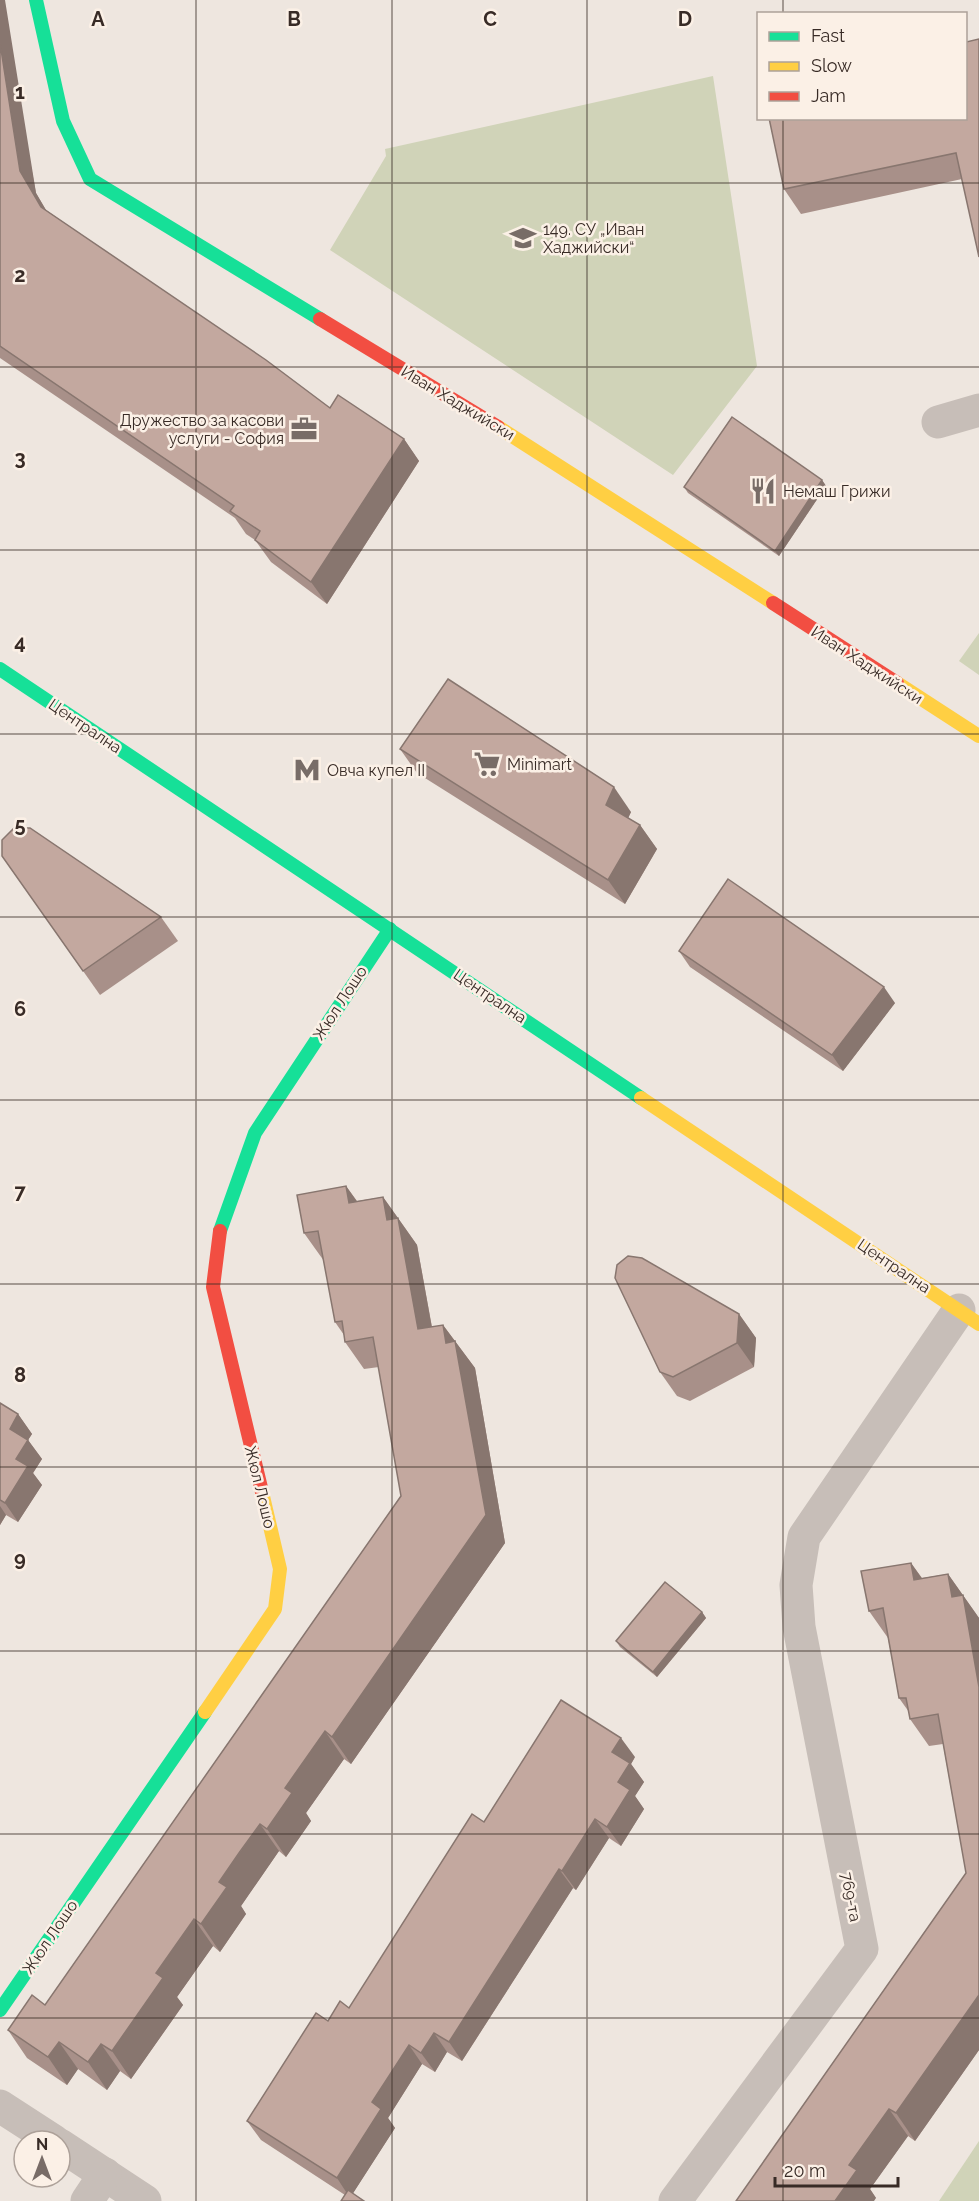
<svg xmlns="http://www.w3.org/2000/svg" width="979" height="2201" viewBox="0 0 979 2201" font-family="Raleway,sans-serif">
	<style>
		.green { fill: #d0d3b8 }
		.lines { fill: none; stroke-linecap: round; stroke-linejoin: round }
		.street { stroke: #c7beb8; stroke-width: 33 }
		.fast { stroke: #16e098; stroke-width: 14 }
		.slow { stroke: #ffcf43; stroke-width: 14 }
		.jam { stroke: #f24e42; stroke-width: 14 }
		.wall { fill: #a89089 }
		.shaded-wall { fill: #88766f }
		.building { fill: #c3a89f; stroke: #88766f; stroke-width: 1.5 }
		.grid { fill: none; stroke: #382b26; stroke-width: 1.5; stroke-opacity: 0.55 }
		.labels { text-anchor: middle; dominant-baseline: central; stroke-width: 5; stroke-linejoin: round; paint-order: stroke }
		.poi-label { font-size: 16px; fill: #382b26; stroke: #fbf0e6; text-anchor: start }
		.street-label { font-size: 16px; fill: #382b26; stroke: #fbf0e6 }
		.grid-label { font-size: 20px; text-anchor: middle; font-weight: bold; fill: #382b26; stroke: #fbf0e6; stroke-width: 5; stroke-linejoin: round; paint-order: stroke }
	</style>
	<rect width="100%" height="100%" fill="#eee6df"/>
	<!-- green -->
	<g class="green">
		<path d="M713,76l44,290 -84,109 -343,-225 56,-94 -1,-7z"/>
		<path d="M979,633v42l-20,-14z"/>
		<path d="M979,2141v60h-40z"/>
	</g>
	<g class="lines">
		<!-- street -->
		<g class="street">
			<path d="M938,422l41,-12"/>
			<path d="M0,2106l54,35"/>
			<path d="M60,2145l85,56"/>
			<path d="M87,2201l18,-27"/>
			<path d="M675,2201l187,-252 -63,-322 -3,-42 8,-48 155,-227"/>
		</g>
		<!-- fast -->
		<g class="fast">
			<path d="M36,0l27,121 27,58 230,140"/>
			<path d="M0,669l641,429"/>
			<path d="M220,1231l35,-98 135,-204"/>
			<path d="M0,2010l205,-298"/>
		</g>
		<!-- slow -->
		<g class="slow">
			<path d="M498,427l275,176"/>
			<path d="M897,683l82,53"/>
			<path d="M641,1098l338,226"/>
			<path d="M205,1712l70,-103 5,-40 -18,-77"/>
		</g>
		<!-- jam -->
		<g class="jam">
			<path d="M320,319l178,108"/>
			<path d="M773,603l124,80"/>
			<path d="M220,1231l-7,56 49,205"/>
		</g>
	</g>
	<!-- wall -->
	<g class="wall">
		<path d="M0,0l36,193 10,17 284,198 74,31 15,22 -92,143 -56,-42 -16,-22 -9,-6 -11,-16 -235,-160z"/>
		<path d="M979,39l-17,140 -161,35 -17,-25z"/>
		<path d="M822,480l4,6 -47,70 -91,-63 -4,-6z"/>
		<path d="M400,749l231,63 -3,6 12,7 17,24 -32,55 -208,-131z"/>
		<path d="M2,856l159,61 17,24 -78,54z"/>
		<path d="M679,951l216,52 -52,68 -153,-104z"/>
		<path d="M346,1186l11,15 26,-4 15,21 19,27 15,82 11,-2 32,43 30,175 -154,221 -7,-5 -38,54 5,8 -25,36 -7,-6 -20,29 -18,26 5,8 -26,38 -7,-6 -36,51 6,8 -52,74 -11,-8 -13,19 -29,-21 -11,16 -40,-27 -19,-28 37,-25 356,-509 -22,-129 -15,2 -19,-27 -1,-7 -9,-13 -11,-61 -20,-28z"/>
		<path d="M739,1314l17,24 -2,29 -64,34 -13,-5 -17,-24z"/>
		<path d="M0,1403l18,11 14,20 -4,6 14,19 -9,14 9,12 -24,37 -12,-7 -6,10z"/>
		<path d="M911,1563l11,15 26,-4 31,44v432l-64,91 -7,-5 -38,53 6,9 -140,3 230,-328 -23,-129 -14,2 -19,-27 -1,-7 -10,-14 -11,-60 -19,-27z"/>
		<path d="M702,1612l4,6 -49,59 -37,-30 -4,-6z"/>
		<path d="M635,1757l-4,7 13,18 -9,14 9,13 -23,37 -12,-8 -33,52 -3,-2 -111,173 -15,-9 -12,20 -13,-8 -34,54 7,10 -42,65 -8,2 -84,-55 -14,-19 81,-100 21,-13 135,-186z"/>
	</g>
	<!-- shaded-wall -->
	<g class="shaded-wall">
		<path d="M0,0h5l31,193 21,36 -16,-22 -21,-36 -20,-128z"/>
		<path d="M404,439l15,22 -92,143 -16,-22z"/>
		<path d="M822,480l4,6 -47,70 -4,-5z"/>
		<path d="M614,787l17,25 -8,17 -17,-24z"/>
		<path d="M640,825l17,24 -32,55 -17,-24z"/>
		<path d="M884,987l11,16 -52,68 -11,-16z"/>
		<path d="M346,1186l19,27 -16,-10z"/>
		<path d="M383,1197l34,48 20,111 -19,-27 -31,-109z"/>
		<path d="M739,1314l17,24 -2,29 -17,-24z"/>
		<path d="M443,1325l32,43 30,175 -154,221 -19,-27 114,-394z"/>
		<path d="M18,1414l14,20 -4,6 14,19 -9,14 9,12 -24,37 -13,-19 5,-74z"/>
		<path d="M0,1506l6,9 -6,10z"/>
		<path d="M911,1563l19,27 -16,-10z"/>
		<path d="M948,1574l31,44v69l-27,-90z"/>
		<path d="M702,1612l4,6 -49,59 -4,-5z"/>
		<path d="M325,1731l19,28 -38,54 5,8 -25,36 -19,-28 18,-41z"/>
		<path d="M621,1738l14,19 -4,7 13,18 -9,14 9,13 -23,37 -14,-19 5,-75z"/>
		<path d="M595,1819l14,19 -33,52 -14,-19z"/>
		<path d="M260,1824l19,27 -38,55 5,8 -26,38 -19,-28 18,-42z"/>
		<path d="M559,1869l14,19 -111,173 -13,-19z"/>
		<path d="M194,1919l19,27 -36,51 6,8 -52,74 -19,-28 44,-78z"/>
		<path d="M979,1995v55l-64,91 -19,-28z"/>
		<path d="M434,2033l13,19 -12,20 -14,-19z"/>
		<path d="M59,2042l19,27 -11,16 -19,-28z"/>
		<path d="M101,2044l19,27 -13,19 -19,-28z"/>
		<path d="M409,2045l13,19 -34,54 7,10 -45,70 -13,-20 35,-76z"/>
		<path d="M889,2109l19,27 -38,53 6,9 -2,3h-39l14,-36z"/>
	</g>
	<!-- building -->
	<g class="building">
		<path d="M979,39v218l-23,-104 -172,36 -15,-71h197v-76z"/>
		<path d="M0,43l20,128 21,36 225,153 64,48 8,-13 66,44 -93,143 -56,-42 5,-9 -30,-20 4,-5 -234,-160z"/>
		<path d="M732,417l90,63 -47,71 -91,-64z"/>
		<path d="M448,679l166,108 -8,18 34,20 -32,55 -208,-131z"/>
		<path d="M14,828h16l131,89 -78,54 -81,-115v-16z"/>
		<path d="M728,879l156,108 -52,68 -153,-104z"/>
		<path d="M346,1186l3,17 34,-6 4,23 11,-2 20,111 25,-4 3,18 9,-2 31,174 -154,222 -7,-6 -40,57 7,5 -25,36 -7,-5 -21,29 -20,29 8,5 -26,37 -7,-5 -38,54 7,5 -51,73 -11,-7 -13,18 -29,-20 -11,15 -40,-27 24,-35 13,10 356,-509 -28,-159 -28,5 -3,-21 -7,1 -17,-91 -14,2 -7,-38z"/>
		<path d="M628,1256l14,2 97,56 -2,29 -64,34 -13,-5 -45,-94 2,-13z"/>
		<path d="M0,1403l18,11 -8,15 18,11 -12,19 12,7 -23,37 -5,-3z"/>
		<path d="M911,1563l3,17 34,-6 4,23 11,-2 16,92v308l-83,118 -7,-4 -40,56 8,5 -22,31h-99l230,-328 -28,-159 -28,5 -4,-21h-7l-16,-90 -14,3 -8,-40z"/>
		<path d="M665,1582l37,30 -49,60 -37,-31z"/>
		<path d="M561,1700l60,38 -9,14 18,11 -12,19 12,8 -23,37 -12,-8 -33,52 -3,-2 -110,173 -15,-9 -13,20 -12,-8 -37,57 9,7 -44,69 -90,-57 69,-108 12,8 12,-20 9,7 123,-194 12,8z"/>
		<path d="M348,2190l16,11h-23z"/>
	</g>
	<!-- grid -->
	<path class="grid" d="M196,0v2201M392,0v2201M587,0v2201M783,0v14M783,118v2083M0,183h979M0,367h979M0,550h979M0,734h979M0,917h979M0,1100h979M0,1284h979M0,1467h979M0,1651h979M0,1834h979M0,2018h979"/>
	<!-- icons -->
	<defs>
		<g id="school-bare" transform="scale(2.07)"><path d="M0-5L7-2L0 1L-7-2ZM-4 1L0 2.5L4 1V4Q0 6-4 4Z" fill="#786c67" stroke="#fbf0e6" stroke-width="2.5" paint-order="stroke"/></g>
		<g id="office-bare" transform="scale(2.07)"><path d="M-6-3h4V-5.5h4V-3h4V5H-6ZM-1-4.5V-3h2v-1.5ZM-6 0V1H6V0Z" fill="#786c67" stroke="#fbf0e6" stroke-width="2.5" paint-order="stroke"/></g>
		<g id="restaurant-bare" transform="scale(2.07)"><path d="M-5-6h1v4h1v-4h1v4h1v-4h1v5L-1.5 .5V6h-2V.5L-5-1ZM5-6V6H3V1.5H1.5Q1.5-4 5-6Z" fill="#786c67" stroke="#fbf0e6" stroke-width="2.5" paint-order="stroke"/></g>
		<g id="supermarket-bare" transform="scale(2.07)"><path d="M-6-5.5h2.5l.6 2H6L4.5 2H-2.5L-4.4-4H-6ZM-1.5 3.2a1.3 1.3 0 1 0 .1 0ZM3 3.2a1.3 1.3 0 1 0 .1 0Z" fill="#786c67" stroke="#fbf0e6" stroke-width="2.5" paint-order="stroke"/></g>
		<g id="metro-bare" transform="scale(2.07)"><path d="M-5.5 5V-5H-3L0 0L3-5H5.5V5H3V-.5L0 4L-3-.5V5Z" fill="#786c67" stroke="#fbf0e6" stroke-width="2.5" paint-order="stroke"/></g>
	</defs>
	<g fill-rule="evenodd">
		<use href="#school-bare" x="523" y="238"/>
		<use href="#office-bare" x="304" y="429"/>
		<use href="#restaurant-bare" x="763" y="491"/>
		<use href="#supermarket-bare" x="487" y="764"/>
		<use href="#metro-bare" x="307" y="770"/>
	</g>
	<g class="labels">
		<!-- poi labels -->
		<g class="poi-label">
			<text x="543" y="229">149. СУ „Иван<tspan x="543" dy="18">Хаджийски“</tspan></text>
			<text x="284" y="420" text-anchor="end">Дружество за касови<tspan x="284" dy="18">услуги - София</tspan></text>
			<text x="783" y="491">Немаш Грижи</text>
			<text x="507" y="764">Minimart</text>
			<text x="327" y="770">Овча купел II</text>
		</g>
		<!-- street labels -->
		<g class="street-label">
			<text transform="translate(458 403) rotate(31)">Иван Хаджийски</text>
			<text transform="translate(867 665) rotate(33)">Иван Хаджийски</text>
			<text transform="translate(85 726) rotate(34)">Централна</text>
			<text transform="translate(490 996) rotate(34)">Централна</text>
			<text transform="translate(340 1003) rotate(-57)">Жюл Лошо</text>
			<text transform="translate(894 1266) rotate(34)">Централна</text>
			<text transform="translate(260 1487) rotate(76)">Жюл Лошо</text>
			<text transform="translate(851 1897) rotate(79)">769-та</text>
			<text transform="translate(50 1937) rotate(-56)">Жюл Лошо</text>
		</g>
	</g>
	<g class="grid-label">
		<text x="98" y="26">A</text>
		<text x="294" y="26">B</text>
		<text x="490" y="26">C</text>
		<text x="685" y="26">D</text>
		<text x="20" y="99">1</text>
		<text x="20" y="282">2</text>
		<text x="20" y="465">3</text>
		<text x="20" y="649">4</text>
		<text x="20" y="832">5</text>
		<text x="20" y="1016">6</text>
		<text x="20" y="1199">7</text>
		<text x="20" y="1382">8</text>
		<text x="20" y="1566">9</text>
	</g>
	<!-- legend -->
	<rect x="757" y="12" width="210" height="108" fill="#fbf0e6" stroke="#ada199" stroke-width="1.5"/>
	<rect x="769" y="32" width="30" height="9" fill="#16e098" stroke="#ada199" stroke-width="1.5"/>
	<text x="811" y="42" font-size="18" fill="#382b26">Fast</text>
	<rect x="769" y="62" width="30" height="9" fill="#ffcf43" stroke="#ada199" stroke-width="1.5"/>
	<text x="811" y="72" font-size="18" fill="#382b26">Slow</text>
	<rect x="769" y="92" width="30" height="9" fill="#f24e42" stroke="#ada199" stroke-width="1.5"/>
	<text x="811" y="102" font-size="18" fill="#382b26">Jam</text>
	<!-- north arrow -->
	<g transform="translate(42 2159)"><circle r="28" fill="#fbf0e6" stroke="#ada199" stroke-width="1.5"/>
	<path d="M0-4.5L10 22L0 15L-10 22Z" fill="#786c67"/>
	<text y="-9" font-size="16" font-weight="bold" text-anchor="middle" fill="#382b26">N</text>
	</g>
	<!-- scale -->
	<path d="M775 2177v9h123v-9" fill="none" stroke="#382b26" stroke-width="3"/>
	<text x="784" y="2177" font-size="18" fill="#382b26" stroke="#fbf0e6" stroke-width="4.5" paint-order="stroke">20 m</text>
</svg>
